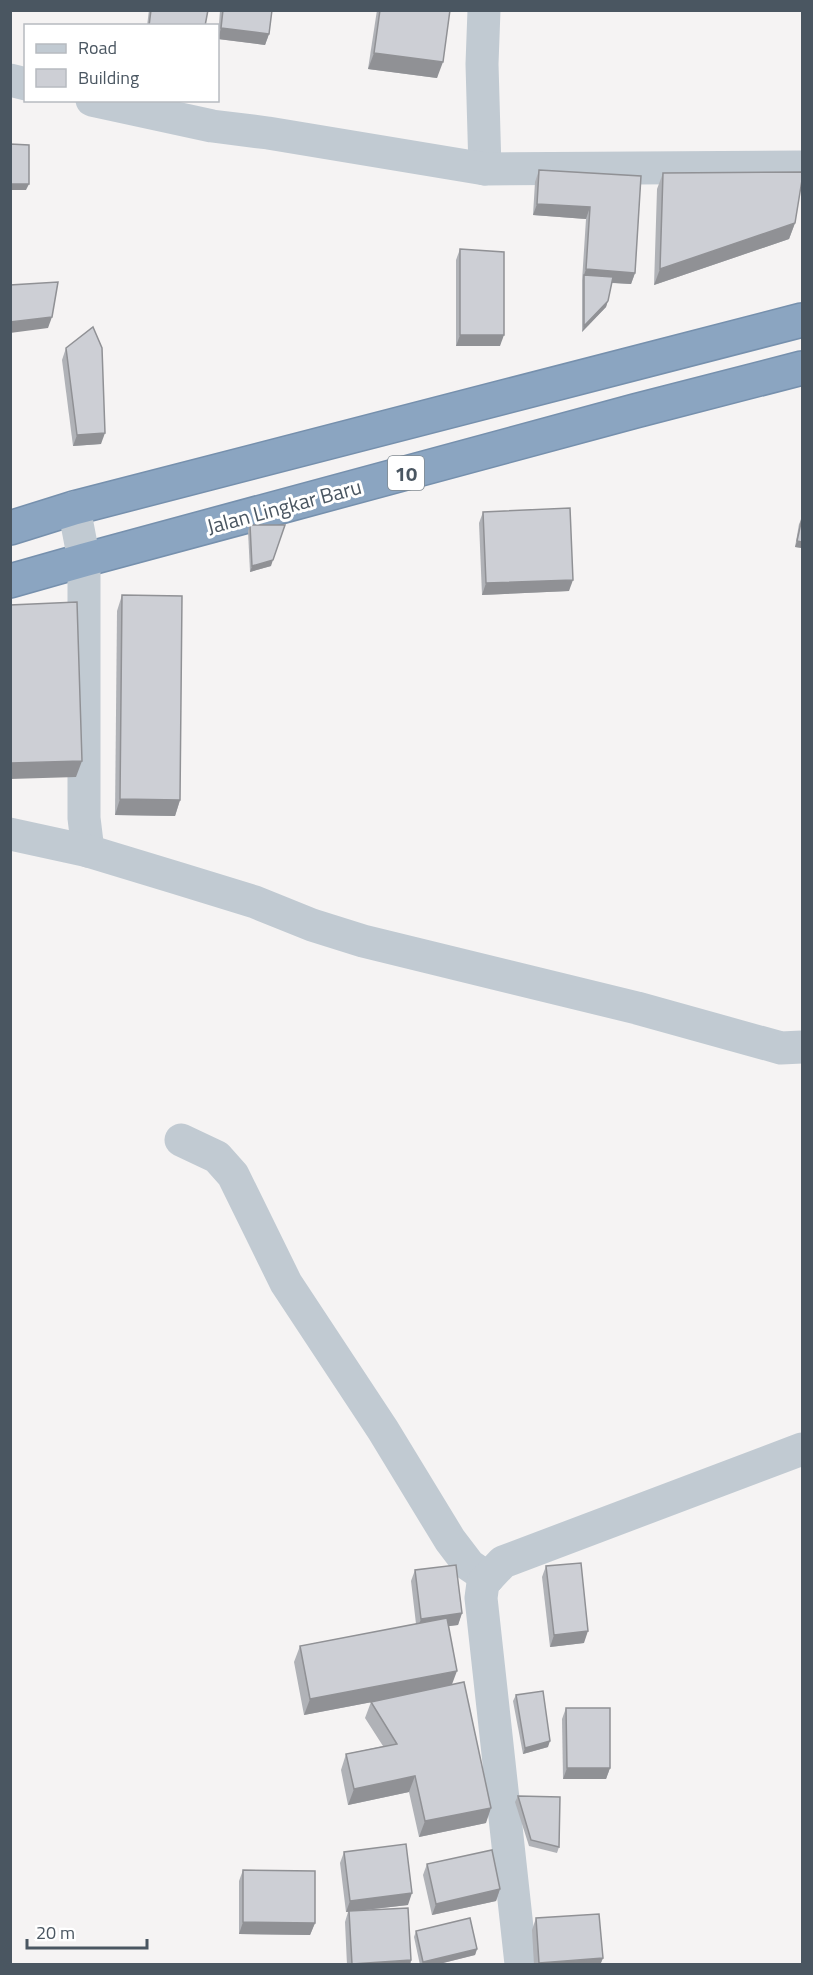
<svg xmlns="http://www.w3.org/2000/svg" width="813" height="1975" viewBox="0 0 813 1975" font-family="'Titillium Web',sans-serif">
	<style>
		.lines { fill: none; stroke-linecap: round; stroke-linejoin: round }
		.highway-casing { stroke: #7690ad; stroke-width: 36 }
		.street { stroke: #c1cad2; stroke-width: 33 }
		.highway { stroke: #8ba5c1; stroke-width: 33 }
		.wall { fill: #b0b2b7 }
		.shaded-wall { fill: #909195 }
		.building { fill: #cdcfd5; stroke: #909195; stroke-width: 1.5 }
		.labels { text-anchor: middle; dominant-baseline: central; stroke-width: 6; stroke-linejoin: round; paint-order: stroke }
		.shield { fill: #fff; stroke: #808990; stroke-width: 1.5 }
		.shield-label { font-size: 20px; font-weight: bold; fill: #4a5661 }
		.street-label { font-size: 21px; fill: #4a5661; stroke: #fff }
	</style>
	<rect width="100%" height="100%" fill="#f5f3f3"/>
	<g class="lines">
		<!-- highway casing -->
		<g class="highway-casing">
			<g id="highway">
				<path d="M10,528l64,-20 728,-188"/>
				<path d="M10,581l74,-21 551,-149 167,-43"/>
			</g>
		</g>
		<!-- street -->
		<g class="street">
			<path d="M484,10l-2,54 3,105"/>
			<path d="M10,80l16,4"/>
			<path d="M92,100l120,26 56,7 217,36 317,-2"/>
			<path d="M74,508l10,52v258l4,33"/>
			<path d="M10,834l78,17 89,27 78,24 57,23 51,16 274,67 144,40 21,-1"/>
			<path d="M181,1140l36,17 16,18 53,108 97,147 67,110 19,25 19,13"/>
			<path d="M521,1964l-40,-366 2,-15 20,-21 299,-113"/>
		</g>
		<!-- highway -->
		<use href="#highway" class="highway"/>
	</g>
	<!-- wall -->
	<g class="wall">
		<path d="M149,10h59l-3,16h-58z"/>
		<path d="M220,10h52l-3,24 -4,11 -47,-6z"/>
		<path d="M377,10h73l-13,68 -69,-9z"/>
		<path d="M539,170l102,6 -6,97 -4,11 -19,-1 -6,24 -24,25v-51l4,-62 -53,-4 2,-33z"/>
		<path d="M663,173l132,50 -6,16 -135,46 3,-96z"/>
		<path d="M460,249l40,97h-44v-86z"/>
		<path d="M66,348l35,96 -28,2 -11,-86z"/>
		<path d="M483,512l86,79 -87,4 -3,-72z"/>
		<path d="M802,518v30l-7,-1 4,-23z"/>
		<path d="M250,525l21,41 -21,6 -2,-41z"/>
		<path d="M122,595l58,205 -5,16 -60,-1 2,-204z"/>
		<path d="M546,1566l38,77 -34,4 -8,-70z"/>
		<path d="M415,1570l47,43 -4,12 -10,1 3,59 35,138 -67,14 -10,-45 -61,13 -7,-35 5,-16 37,-8 -18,-28 6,-16h1l-68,13 -10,-53 6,-16 116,-22 -5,-43z"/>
		<path d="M516,1695l32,52 -25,7 -10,-53z"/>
		<path d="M566,1708l44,60 -4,11h-43l-1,-60z"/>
		<path d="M518,1796l41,51 -2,6 -28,-7 -14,-44z"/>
		<path d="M344,1852l64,53 -43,5 46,50 -1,5h-63l-2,-43 3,-10h-2l-6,-49z"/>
		<path d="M427,1864l73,25 -4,12 -64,14 -9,-40z"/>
		<path d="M243,1870l72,53 -5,12 -71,-1v-53z"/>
		<path d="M536,1918l67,40 -3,7h-66l-2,-35z"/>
		<path d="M416,1931l61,18 -2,6 -40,10h-15l-6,-28z"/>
	</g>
	<!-- shaded-wall -->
	<g class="shaded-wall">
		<path d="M221,28l48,6 -4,11 -47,-6z"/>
		<path d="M374,53l69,9 -6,16 -69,-9z"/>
		<path d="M10,184h19l-3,6h-16z"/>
		<path d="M537,204l53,3 -4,12 -53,-4z"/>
		<path d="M795,223l-6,16 -135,46 6,-16z"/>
		<path d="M586,269l49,4 -4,11 -47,-3v-6z"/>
		<path d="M608,301l-2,6 -24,25 2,-6z"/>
		<path d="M52,317l-4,11 -38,5v-11z"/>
		<path d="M460,335h44l-4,11h-44z"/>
		<path d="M105,433l-4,11 -28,2 4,-11z"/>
		<path d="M797,541l5,1v6l-7,-1z"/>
		<path d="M273,560l-2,6 -21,6 2,-6z"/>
		<path d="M573,580l-4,11 -87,4 4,-12z"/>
		<path d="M82,761l-6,16 -66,2v-16z"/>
		<path d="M120,799l60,1 -5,16 -60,-1z"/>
		<path d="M462,1613l-4,12 -41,5 4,-11z"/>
		<path d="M588,1631l-4,12 -34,4 4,-12z"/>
		<path d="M457,1671l-6,16 -147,28 6,-16z"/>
		<path d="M550,1741l-2,6 -25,7 2,-6z"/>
		<path d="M567,1768h43l-4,11h-43z"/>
		<path d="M415,1776l-6,16 -61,13 6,-16z"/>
		<path d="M491,1808l-5,15 -67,14 6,-16z"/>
		<path d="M500,1889l-4,12 -64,14 4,-11z"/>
		<path d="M412,1893l-4,12 -62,7 4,-11z"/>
		<path d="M243,1922l72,1 -5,12 -71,-1z"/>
		<path d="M477,1949l-2,6 -40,10h-13l1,-3z"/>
		<path d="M603,1958l-3,7h-61v-2z"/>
		<path d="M411,1960l-1,5h-58v-1z"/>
	</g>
	<!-- building -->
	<g class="building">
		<path d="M151,10h57l-3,16h-56z"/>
		<path d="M223,10h49l-3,24 -48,-6z"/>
		<path d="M380,10h70l-7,52 -69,-9z"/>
		<path d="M10,144l19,1v39h-19z"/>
		<path d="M539,170l102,6 -6,97 -49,-4 4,-62 -53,-3z"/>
		<path d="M802,172v8l-7,43 -135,46 3,-96z"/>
		<path d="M460,249l44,3v83h-44z"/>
		<path d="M584,275l29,2 -5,24 -24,25z"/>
		<path d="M58,282l-6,35 -42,5v-37z"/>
		<path d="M93,327l9,21 3,85 -28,2 -11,-87z"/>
		<path d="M570,508l3,72 -87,3 -3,-71z"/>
		<path d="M802,518v24l-5,-1z"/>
		<path d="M250,525h35l-12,35 -21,6z"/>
		<path d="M122,595l60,1 -2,204 -60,-1z"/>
		<path d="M77,602l5,159 -72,2v-158z"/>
		<path d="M581,1563l7,68 -34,4 -8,-69z"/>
		<path d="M456,1565l6,48 -41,6 -6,-49z"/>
		<path d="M447,1618l10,53 -147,28 -10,-53z"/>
		<path d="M464,1682l27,126 -66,13 -10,-45 -61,13 -8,-35 51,-10 -26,-42z"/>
		<path d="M543,1691l7,50 -25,7 -9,-53z"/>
		<path d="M566,1708h44v60h-43z"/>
		<path d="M518,1796l42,1 -1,50 -28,-7z"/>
		<path d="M406,1844l6,49 -62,8 -6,-49z"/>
		<path d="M492,1850l8,39 -64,15 -9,-40z"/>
		<path d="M243,1870l72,1v52l-72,-1z"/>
		<path d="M408,1908l3,52 -59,4 -3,-53z"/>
		<path d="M599,1914l4,44 -64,5 -3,-45z"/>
		<path d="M470,1918l7,31 -54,13 -7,-31z"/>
	</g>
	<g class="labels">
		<!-- shield labels -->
		<rect class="shield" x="388" y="456" width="36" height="34" rx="4.5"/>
		<g class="shield-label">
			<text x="406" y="473">10</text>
		</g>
		<!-- street labels -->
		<g class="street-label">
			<text transform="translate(284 506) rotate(-15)">Jalan Lingkar Baru</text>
		</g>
	</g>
	<!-- border -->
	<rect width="813" height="1975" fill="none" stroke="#4a5661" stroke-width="24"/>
	<!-- legend -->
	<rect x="24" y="24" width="195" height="78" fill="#ffffff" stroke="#b7bbc0" stroke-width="1.5"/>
	<rect x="36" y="44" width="30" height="9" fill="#c1cad2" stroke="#b7bbc0" stroke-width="1.5"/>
	<text x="78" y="54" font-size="18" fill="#4a5661">Road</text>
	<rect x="36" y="69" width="30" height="18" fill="#cdcfd5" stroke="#b7bbc0" stroke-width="1.5"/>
	<text x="78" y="84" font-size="18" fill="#4a5661">Building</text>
	<!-- scale -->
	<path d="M27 1939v9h120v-9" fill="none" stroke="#4a5661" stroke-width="3"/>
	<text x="36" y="1939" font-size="18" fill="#4a5661" stroke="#ffffff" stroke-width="4.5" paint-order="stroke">20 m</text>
</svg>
